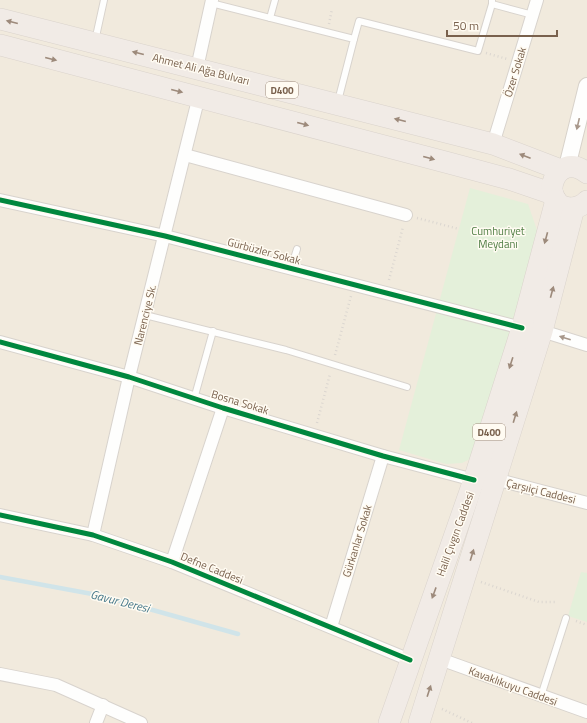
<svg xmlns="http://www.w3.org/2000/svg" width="587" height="723" viewBox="0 0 587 723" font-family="'Titillium Web',sans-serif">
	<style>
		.residential { fill: #f1eadd }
		.green { fill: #e4f0da }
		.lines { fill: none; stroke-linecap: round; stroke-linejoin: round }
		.stream { stroke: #d0e4e9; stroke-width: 4.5 }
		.lane-casing { stroke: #d8d3cd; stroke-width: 8 }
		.street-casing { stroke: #d8d3cd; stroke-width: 14 }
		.secondary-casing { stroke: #d8d2ca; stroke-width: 18 }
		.highway-casing { stroke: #dad3cc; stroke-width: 22 }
		.path { stroke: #dbd6d0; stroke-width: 2.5; stroke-dasharray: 1 3; stroke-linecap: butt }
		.lane { stroke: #fefefd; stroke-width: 6 }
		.street { stroke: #fefefd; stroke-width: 12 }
		.secondary { stroke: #fefefd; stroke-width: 16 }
		.highway { stroke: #f1ebe6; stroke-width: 21 }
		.cycleway-casing { stroke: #fffbf2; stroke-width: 8 }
		.cycleway { stroke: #00873e; stroke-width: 5 }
		.oneway { fill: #9d8a7b }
		.oneway2 { fill: #a8988b }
		.labels { text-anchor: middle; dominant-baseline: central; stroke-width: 3; stroke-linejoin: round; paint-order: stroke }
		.shield { fill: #fffbf2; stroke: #a18f7e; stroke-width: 1 }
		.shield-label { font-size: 10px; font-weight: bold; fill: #79614d }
		.street-label { font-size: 11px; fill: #79614d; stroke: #fffbf2 }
		.park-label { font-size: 11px; fill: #507e44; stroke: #fffbf2 }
		.water-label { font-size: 12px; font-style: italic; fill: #47798b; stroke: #fffbf2 }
	</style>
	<rect width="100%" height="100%" fill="#f9f6ef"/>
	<!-- residential -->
	<rect class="residential" x="0" y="0" width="587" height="723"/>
	<!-- green -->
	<g class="green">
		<path d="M470,188l58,16 11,32 -63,220 -14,7 -16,1 -47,-14z"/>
		<path d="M581,572l6,1v49l-19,-6z"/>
	</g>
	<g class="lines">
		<!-- stream -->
		<path class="stream" d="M0,577l103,19 135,38"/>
		<!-- lane casing -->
		<g class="lane-casing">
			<g id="lane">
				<path d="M492,0v4l41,11"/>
				<path d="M211,3l143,36 -16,62"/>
				<path d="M270,18l5,-18"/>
				<path d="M354,39l5,-18 119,30 14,-47"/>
				<path d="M95,41l9,-41"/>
				<path d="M291,268l6,-19"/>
				<path d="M145,315l141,35 121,37"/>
				<path d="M194,399l19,-68"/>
				<path d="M541,696l25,-78"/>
			</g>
		</g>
		<!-- street casing -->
		<g class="street-casing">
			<g id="street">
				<path d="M197,68l15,-68"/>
				<path d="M493,144l44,-144"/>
				<path d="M185,155l221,60"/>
				<path d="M0,200l165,36 357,92"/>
				<path d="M542,331l45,14"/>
				<path d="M0,342l129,35 94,31 160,48 91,24"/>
				<path d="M495,479l92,24"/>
				<path d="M0,515l93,20 79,27 238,98"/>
				<path d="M93,535l36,-158 70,-281"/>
				<path d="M172,562l51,-154"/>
				<path d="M331,627l52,-171"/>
				<path d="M440,659l147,53"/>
				<path d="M0,674l56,11 85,38"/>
				<path d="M96,723l7,-18"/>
			</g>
		</g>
		<!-- secondary casing -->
		<g class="secondary-casing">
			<path id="secondary" d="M567,167l20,-81"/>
		</g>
		<!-- highway casing -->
		<g class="highway-casing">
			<g id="highway">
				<path d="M0,19l493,125 68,26"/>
				<path d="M0,45l449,118 60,16 44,15"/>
				<path d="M587,173c-32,-25 -51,32 -17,35 7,0 12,-2 17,-7"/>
				<path d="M389,723l85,-243 48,-152 34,-128"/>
				<path d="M419,723l123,-392 32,-123"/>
			</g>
		</g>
		<!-- path -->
		<g class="path">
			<path d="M329,24l3,-15"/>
			<path d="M486,53l21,6"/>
			<path d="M417,218l42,11"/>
			<path d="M389,280l14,-53"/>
			<path d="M335,355l16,-59"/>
			<path d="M317,423l13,-49"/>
			<path d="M481,582l58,20h18"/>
			<path d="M576,621l11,4"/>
			<path d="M442,709l30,14"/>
		</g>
		<!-- lane -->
		<use href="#lane" class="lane"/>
		<!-- street -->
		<use href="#street" class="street"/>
		<!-- secondary -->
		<use href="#secondary" class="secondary"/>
		<!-- highway -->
		<use href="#highway" class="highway"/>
		<!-- cycleway casing -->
		<g class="cycleway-casing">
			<g id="cycleway">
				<path d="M0,200l165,36 357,92"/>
				<path d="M0,342l129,35 94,31 160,48 91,24"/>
				<path d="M0,515l93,20 79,27 238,98"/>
			</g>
		</g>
		<!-- cycleway -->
		<use href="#cycleway" class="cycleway"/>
	</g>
	<!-- one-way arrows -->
	<defs><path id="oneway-solid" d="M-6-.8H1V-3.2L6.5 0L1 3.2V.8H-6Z"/></defs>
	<g class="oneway">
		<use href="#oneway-solid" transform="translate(12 22) rotate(-166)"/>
		<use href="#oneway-solid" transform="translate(138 53) rotate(-166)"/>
		<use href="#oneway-solid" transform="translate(51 59) rotate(14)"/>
		<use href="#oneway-solid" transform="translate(177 91) rotate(14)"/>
		<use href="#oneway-solid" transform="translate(400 120) rotate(-166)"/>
		<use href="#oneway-solid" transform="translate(303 124) rotate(15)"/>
		<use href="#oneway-solid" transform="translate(525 156) rotate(-159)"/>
		<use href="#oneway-solid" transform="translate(429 158) rotate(15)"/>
		<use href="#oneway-solid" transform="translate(546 238) rotate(105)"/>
		<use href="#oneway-solid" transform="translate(552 292) rotate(-75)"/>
		<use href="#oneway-solid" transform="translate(511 363) rotate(108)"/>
		<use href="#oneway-solid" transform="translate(515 417) rotate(-73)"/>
		<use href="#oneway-solid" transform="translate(472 555) rotate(-73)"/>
		<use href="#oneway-solid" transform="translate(434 593) rotate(110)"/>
		<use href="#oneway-solid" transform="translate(429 691) rotate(-72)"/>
	</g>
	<g class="oneway2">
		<use href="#oneway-solid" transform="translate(578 124) rotate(103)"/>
		<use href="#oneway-solid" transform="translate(565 338) rotate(-162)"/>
	</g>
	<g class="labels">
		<!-- shield labels -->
		<g class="shield">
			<rect x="266" y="82" width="32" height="16" rx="3"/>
			<rect x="473" y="424" width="32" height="16" rx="3"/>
		</g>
		<g class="shield-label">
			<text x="282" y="90">D400</text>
			<text x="489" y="432">D400</text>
		</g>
		<!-- street labels -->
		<g class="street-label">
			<text transform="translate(201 69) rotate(14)">Ahmet Ali Ağa Bulvarı</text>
			<text transform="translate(515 72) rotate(-73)">Özer Sokak</text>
			<text transform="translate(264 251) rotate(15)">Gürbüzler Sokak</text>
			<text transform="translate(145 315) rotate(-76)">Narenciye Sk.</text>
			<text transform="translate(240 402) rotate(17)">Bosna Sokak</text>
			<text transform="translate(541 491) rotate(14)">Çarşıiçi Caddesi</text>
			<text transform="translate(455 534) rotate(-70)">Halil Çıvgın Caddesi</text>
			<text transform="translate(357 541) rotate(-73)">Gürkanlar Sokak</text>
			<text transform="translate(212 568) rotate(22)">Defne Caddesi</text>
			<text transform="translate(513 686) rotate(20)">Kavaklıkuyu Caddesi</text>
		</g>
		<!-- park labels -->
		<g class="park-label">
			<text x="498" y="231">Cumhuriyet<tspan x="498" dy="13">Meydanı</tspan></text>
		</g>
		<!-- water labels -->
		<g class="water-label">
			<text transform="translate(120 601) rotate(14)">Gavur Deresi</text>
		</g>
	</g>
	<!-- scale -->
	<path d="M447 30v6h110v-6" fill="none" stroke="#79614d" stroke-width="2"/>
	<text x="453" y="30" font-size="12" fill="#79614d" stroke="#fffbf2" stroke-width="3" paint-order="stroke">50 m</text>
</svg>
